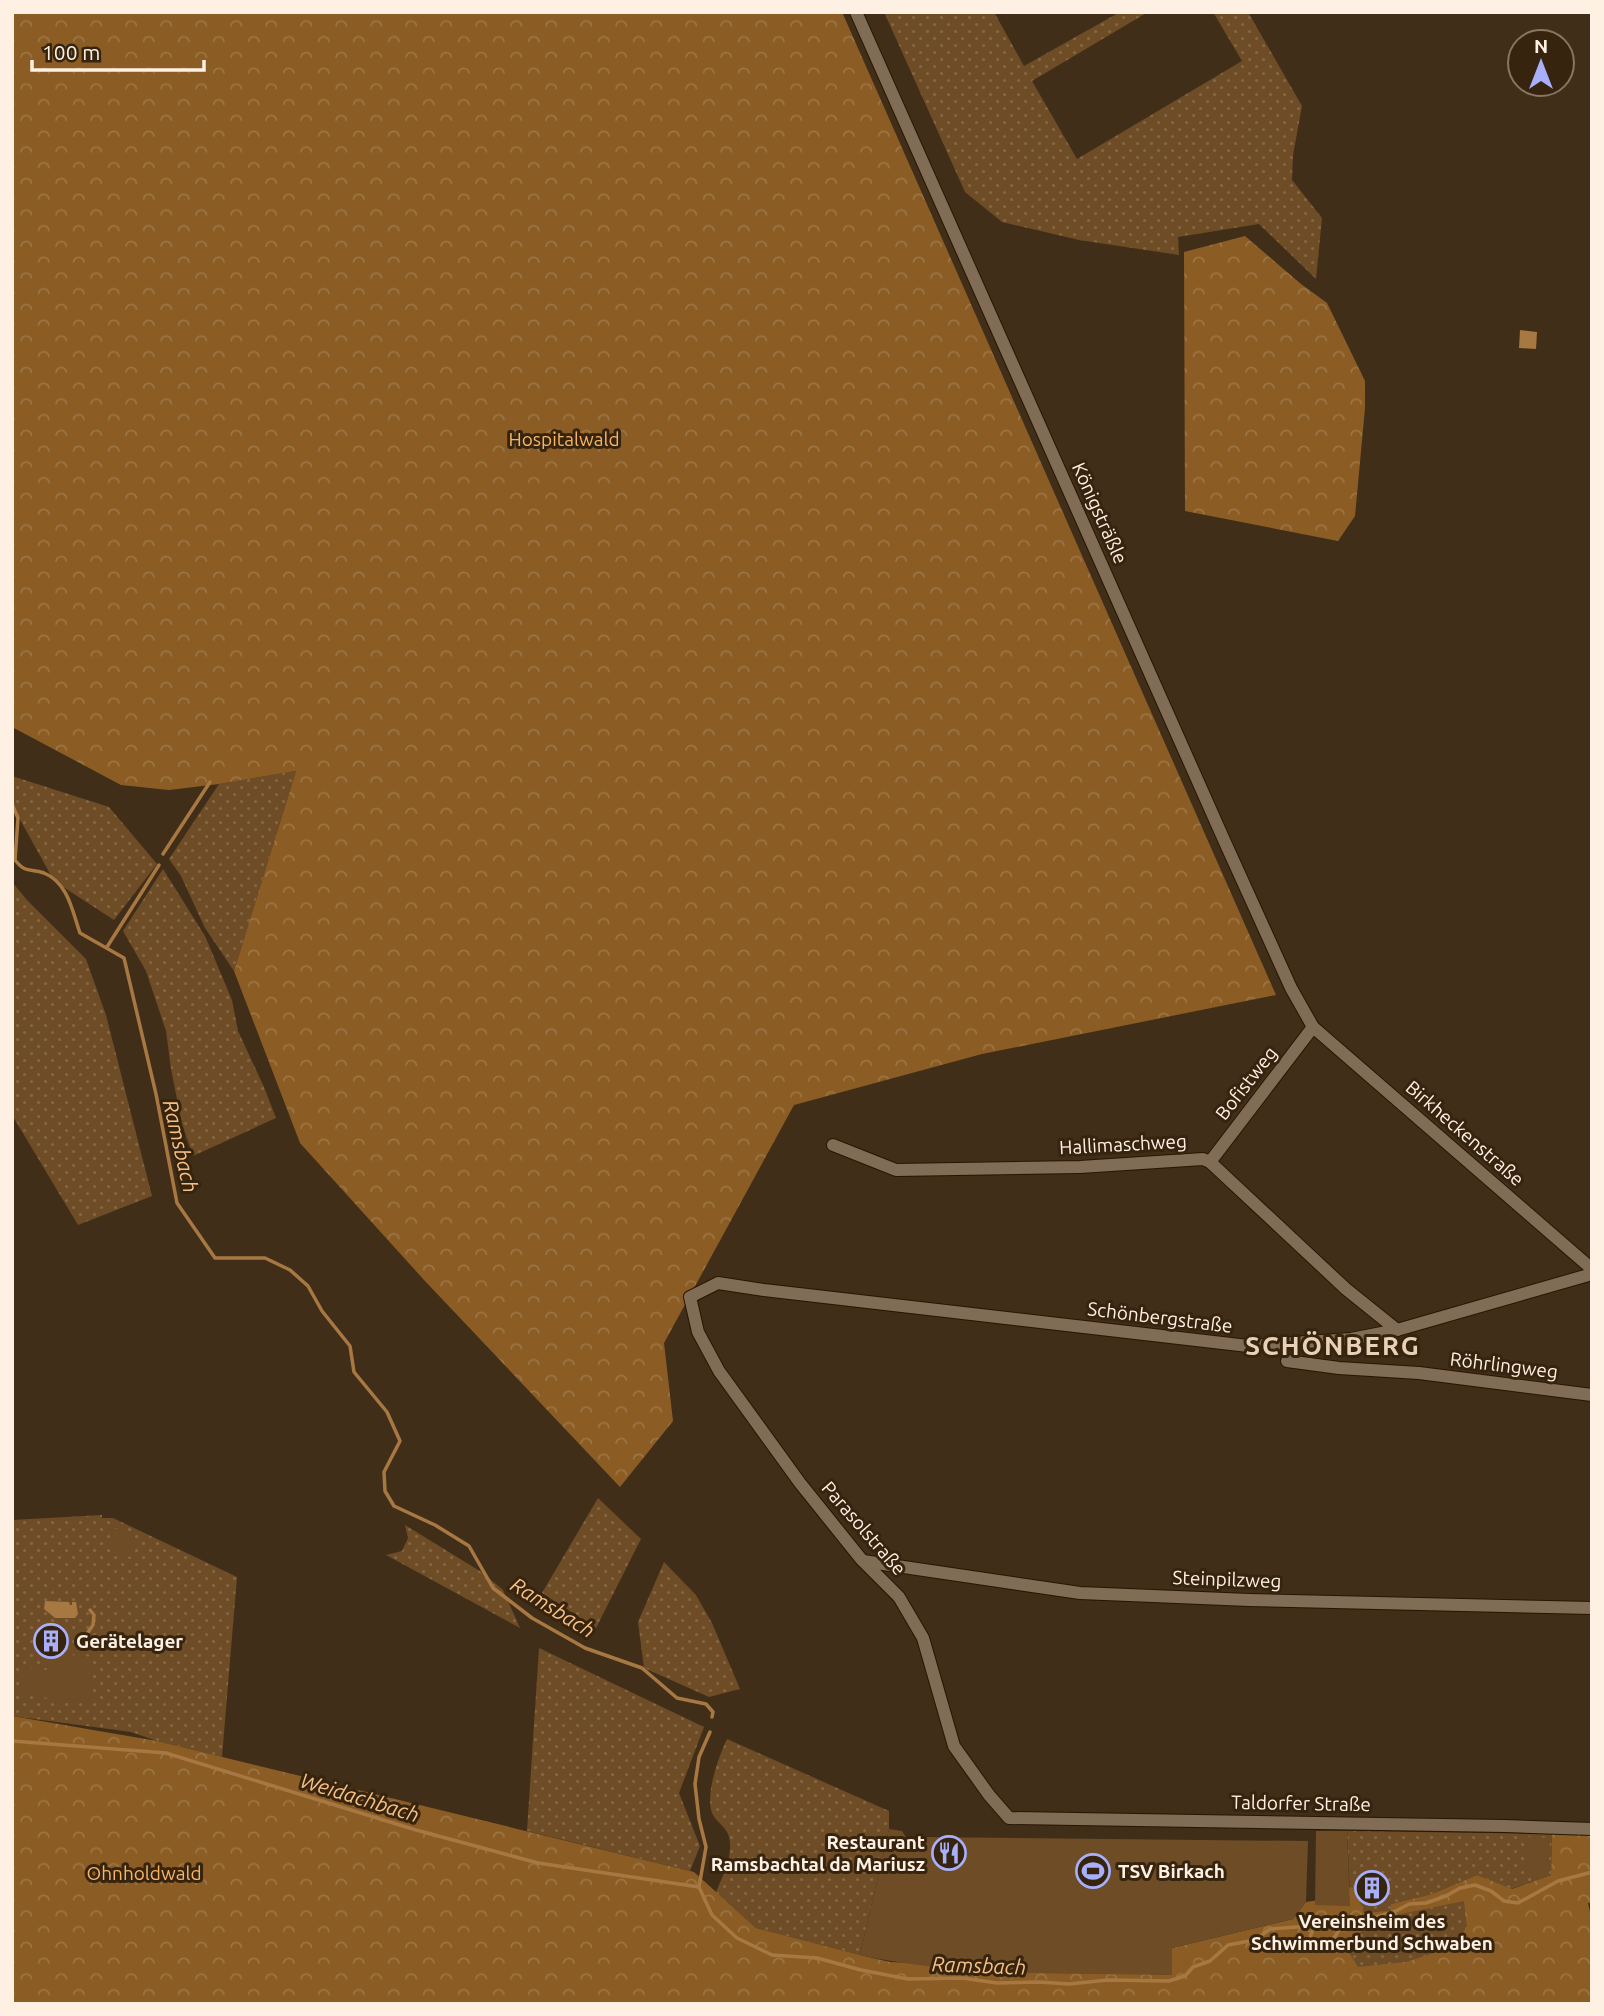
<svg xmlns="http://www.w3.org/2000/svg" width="1604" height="2016" viewBox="0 0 1604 2016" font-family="Ubuntu,sans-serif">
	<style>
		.grass { fill: url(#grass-dots) }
		.forest { fill: url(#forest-crowns) }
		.garden { fill: #6d4c26 }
		.water { fill: #a87842 }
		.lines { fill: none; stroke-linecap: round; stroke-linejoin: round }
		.stream { stroke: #a87842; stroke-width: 3.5 }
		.minor-casing { stroke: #271602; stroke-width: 14 }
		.minor { stroke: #816c55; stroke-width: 12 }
		.labels { text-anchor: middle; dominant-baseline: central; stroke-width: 6; stroke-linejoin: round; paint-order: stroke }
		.park-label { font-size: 19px; fill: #f8b567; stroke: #37240f }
		.street-label { font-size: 19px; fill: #fef1e4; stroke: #37240f }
		.poi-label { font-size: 19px; font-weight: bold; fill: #fef1e4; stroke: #37240f; text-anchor: start }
		.water-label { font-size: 21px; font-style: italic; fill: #f6c084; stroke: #37240f }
		.district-label { font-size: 26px; font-weight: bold; letter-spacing: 2px; fill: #e9d1b7; stroke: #37240f }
	</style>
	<defs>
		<pattern id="grass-dots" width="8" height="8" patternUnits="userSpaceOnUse" patternTransform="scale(1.75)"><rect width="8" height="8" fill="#6d4c26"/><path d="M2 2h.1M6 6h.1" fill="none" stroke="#836645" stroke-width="1.8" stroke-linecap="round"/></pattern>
		<pattern id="forest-crowns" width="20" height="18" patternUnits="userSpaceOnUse" patternTransform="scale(1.75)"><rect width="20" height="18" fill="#8b5d25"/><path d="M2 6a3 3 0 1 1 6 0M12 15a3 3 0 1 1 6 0" fill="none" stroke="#9c7544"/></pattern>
	</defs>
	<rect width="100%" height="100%" fill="#412e19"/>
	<!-- grass -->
	<g class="grass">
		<path d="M884,12h110l30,54 96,-54h28l-116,69 45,78 165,-98 -29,-49h35l54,94 -9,49 -1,25 30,38 -6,61 -57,-55 -81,13 1,18 -100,-15 -77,-18 -37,-30z"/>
		<path d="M296,771l-62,200 -29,-43 -24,-52 -12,-17 50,-75z"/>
		<path d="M12,776l97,31 48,57 -43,56 -60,-39 -42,-76z"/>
		<path d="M163,869l42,67 27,64 6,31 26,56 12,31 -83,38 -11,-32 -11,-55 -5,-38 -20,-60 -23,-40z"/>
		<path d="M12,882l15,18 59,59 20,56 46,181 -74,29 -66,-110z"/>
		<path d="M598,1498l43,41 -45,89 -54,-35z"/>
		<path d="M102,1515v3h11l124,59 -15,180 -65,-16 -26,-9 -119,-16v-196z"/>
		<path d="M405,1525l78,48 20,17 17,38 -134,-73 16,-4 6,-13z"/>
		<path d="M664,1562l32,33 16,28 28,66 -31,8 -65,-29 -6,-46z"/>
		<path d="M539,1648l165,79 -25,66 21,53 -10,25 -163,-40z"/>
		<path d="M727,1739l162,72v18l-29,126 -104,-27 -40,-36c7,-17 19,-39 12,-58 -3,-8 -13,-13 -16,-21 -7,-20 7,-57 15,-74z"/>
		<path d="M1347,1831l205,3 -1,41 -40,14 -34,-14 -45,19 -41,10v11l81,-23 37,21 -47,42 -124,19 1,-29 38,-26 10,-2 -36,1z"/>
	</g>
	<!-- forest -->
	<g class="forest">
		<path d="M12,12h830l434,983 -294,59 -188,51 -130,238 9,78 -53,66 -195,-206 -125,-138 -66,-172 62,-200 -77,13 -50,6 -48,-5 -109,-58z"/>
		<path d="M1245,236l56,48 26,19 38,78v27l-10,108 -17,25 -153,-30 -1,-259z"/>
		<path d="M12,1716l145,25 537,131 62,56 104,27 30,7 282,13v-27l121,-29 13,-17 20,-3 6,-14 23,3 9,25 23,-2v6l-10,2 -8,9 -12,6 -9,17 10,16 48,-5 46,-15 15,-20 -3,-26 -73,15v-12l41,-10 45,-19 35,14 39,-14 1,-41 40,1v68h-4l4,18v83h-1580z"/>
	</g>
	<!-- garden -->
	<g class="garden">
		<path d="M113,1528l22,7 -2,22 -21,-2z"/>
		<path d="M49,1653l44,4 -4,45 -67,-7 2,-27 23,2z"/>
		<path d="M889,1829l13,2 5,8 6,1 8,-3 387,4 -2,61 -13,17 -121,29v27c-104,-2 -210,2 -312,-20z"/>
		<path d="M1316,1831h31l3,75 -35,-1z"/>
		<path d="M1528,1837l22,1 -2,36h-21z"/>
	</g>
	<!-- water -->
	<g class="water">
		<path d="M1520,330l17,2 -1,17 -17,-1z"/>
		<path d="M45,1601l24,1 1,3h2v-3h4l2,12 -3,4h-20l-11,-9z"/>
	</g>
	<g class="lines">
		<!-- stream -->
		<g class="stream">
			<path d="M12,804l6,14 -3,42c11,14 15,8 29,13 24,10 28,37 36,60l44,25 32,136 21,109 38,55h50l25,12 18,16 14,25 28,35 4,26 33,40 13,29 -16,31 1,19 9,15 41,19 34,21 24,42 39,30 53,30 57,20 35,30 29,6 7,8 -1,5"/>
			<path d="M163,854l47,-72"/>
			<path d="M107,947l52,-82"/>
			<path d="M84,1638l9,-13 1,-10 -4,-5"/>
			<path d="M710,1732l-11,25 -4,27 4,35 7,28 -7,40 13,28 25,23 35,17 45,3 44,12 47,9 54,-1 35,5 42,-1 30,2 39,-4 61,1 16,-5 8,-9 17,-6 18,-16 27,-5 15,-11 40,-3 29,-8 14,6 43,-13 13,-7 17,-1 20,-7 14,-8 15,-3 16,6 13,10 14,2 40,-22 34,-9"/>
			<path d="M12,1741l154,12 250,77 122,33 161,24"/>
			<path d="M1310,1926l3,2 -3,10c8,6 15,3 24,0l11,-17"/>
		</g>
		<!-- minor casing -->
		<g class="minor-casing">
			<g id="minor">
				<path d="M856,12l368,828 67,148 22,39 279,242"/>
				<path d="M833,1145l63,25 184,-3 123,-8 7,3 136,127 51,41"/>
				<path d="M1210,1162l103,-135"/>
				<path d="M1592,1274l-195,56 -46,9 -103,7 -484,-56 -46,-7 -28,14 8,35 21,39 81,112 61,76 38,38 24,41 31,108 35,49 20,23 496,8 87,3"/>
				<path d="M1287,1361l52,7 80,5 173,22"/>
				<path d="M863,1561l217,32 169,7 343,8"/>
			</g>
		</g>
		<!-- minor -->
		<use href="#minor" class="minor"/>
	</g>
	<!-- icons -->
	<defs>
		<g id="building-ring" transform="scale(1.75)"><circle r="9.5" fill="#37240f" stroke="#a8b0fc" stroke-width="1.5"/><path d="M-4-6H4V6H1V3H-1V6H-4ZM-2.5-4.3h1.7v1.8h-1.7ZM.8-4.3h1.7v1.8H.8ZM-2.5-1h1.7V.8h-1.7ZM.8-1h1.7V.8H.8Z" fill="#a8b0fc"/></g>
		<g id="restaurant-ring" transform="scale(1.75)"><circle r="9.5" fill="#37240f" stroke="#a8b0fc" stroke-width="1.5"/><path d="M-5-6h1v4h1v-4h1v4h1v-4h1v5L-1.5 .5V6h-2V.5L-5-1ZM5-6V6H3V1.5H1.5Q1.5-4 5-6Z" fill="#a8b0fc"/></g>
		<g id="stadium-ring" transform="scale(1.75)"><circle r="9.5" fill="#37240f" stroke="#a8b0fc" stroke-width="1.5"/><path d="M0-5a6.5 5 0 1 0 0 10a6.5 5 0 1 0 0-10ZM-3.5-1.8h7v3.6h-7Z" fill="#a8b0fc"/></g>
	</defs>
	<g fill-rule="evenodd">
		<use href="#building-ring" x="51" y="1641"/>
		<use href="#restaurant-ring" x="949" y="1853"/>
		<use href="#stadium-ring" x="1093" y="1871"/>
		<use href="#building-ring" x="1372" y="1888"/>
	</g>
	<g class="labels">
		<!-- park labels -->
		<g class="park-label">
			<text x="564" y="439">Hospitalwald</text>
			<text x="144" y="1873">Ohnholdwald</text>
		</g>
		<!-- street labels -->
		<g class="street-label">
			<text transform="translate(1100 513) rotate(66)">Königsträßle</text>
			<text transform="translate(1246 1083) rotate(-52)">Bofistweg</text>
			<text transform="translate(1465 1133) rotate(41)">Birkheckenstraße</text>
			<text transform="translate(1123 1144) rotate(-3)">Hallimaschweg</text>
			<text transform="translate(1160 1317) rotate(7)">Schönbergstraße</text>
			<text transform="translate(1504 1365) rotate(7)">Röhrlingweg</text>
			<text transform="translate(864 1528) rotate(49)">Parasolstraße</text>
			<text transform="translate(1227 1579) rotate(2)">Steinpilzweg</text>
			<text transform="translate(1301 1803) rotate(1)">Taldorfer Straße</text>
		</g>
		<!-- poi labels -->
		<g class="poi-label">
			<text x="76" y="1641">Gerätelager</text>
			<text x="925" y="1842" text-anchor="end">Restaurant<tspan x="925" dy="22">Ramsbachtal da Mariusz</tspan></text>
			<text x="1118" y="1871">TSV Birkach</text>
			<text x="1372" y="1921" text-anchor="middle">Vereinsheim des<tspan x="1372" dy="22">Schwimmerbund Schwaben</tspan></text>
		</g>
		<!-- water labels -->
		<g class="water-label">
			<text transform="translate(181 1146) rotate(77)">Ramsbach</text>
			<text transform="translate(553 1607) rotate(32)">Ramsbach</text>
			<text transform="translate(360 1797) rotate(17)">Weidachbach</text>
			<text transform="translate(979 1965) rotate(2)">Ramsbach</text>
		</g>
		<!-- district labels -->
		<g class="district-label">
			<text x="1333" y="1345">SCHÖNBERG</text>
		</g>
	</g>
	<!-- border -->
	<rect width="1604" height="2016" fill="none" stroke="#fef1e4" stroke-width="28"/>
	<!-- north arrow -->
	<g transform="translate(1541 63)"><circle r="33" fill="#37240f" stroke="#877664" stroke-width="2"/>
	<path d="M0-5L12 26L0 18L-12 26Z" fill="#a8b0fc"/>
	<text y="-10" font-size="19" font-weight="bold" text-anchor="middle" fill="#fef1e4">N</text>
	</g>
	<!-- scale -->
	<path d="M32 60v10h172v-10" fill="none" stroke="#fef1e4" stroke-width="3.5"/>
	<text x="42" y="60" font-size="21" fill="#fef1e4" stroke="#37240f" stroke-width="5" paint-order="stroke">100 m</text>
</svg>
